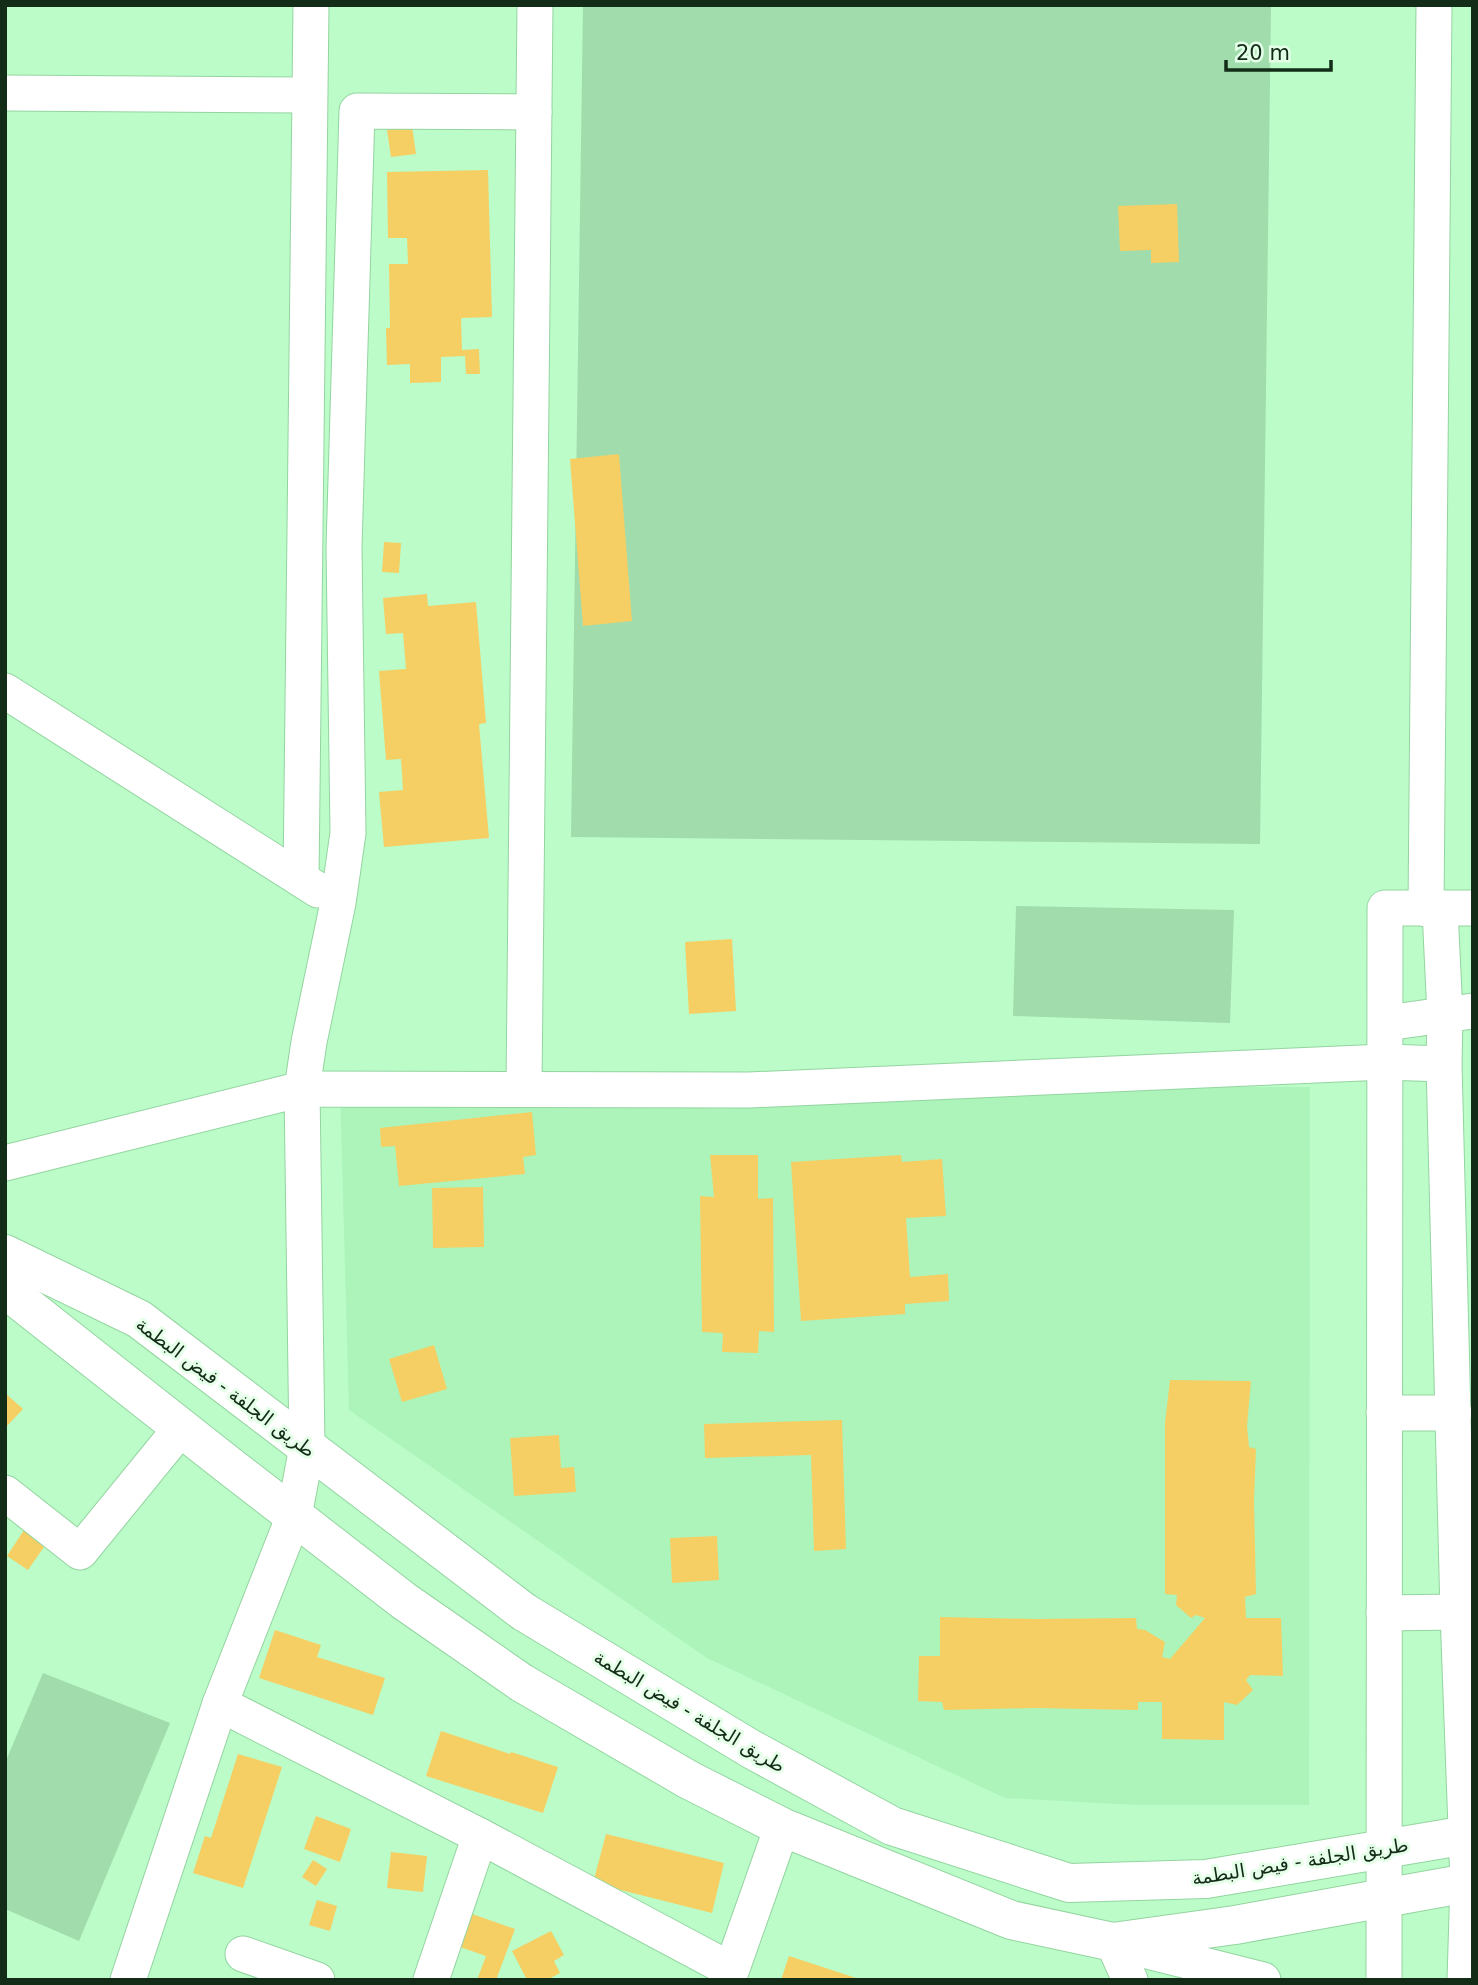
<svg xmlns="http://www.w3.org/2000/svg" width="1478" height="1985" viewBox="0 0 1478 1985" font-family="'DejaVu Sans',Cairo,sans-serif">
	<style>
		.built { fill: #acf4ba }
		.green { fill: #a1dcac }
		.building { fill: #f5cf64 }
		.lines { fill: none; stroke-linecap: round; stroke-linejoin: round }
		.minor-casing { stroke: #94d4a1; stroke-width: 37 }
		.secondary-casing { stroke: #94d4a1; stroke-width: 40 }
		.minor { stroke: #fff; stroke-width: 35 }
		.secondary { stroke: #fff; stroke-width: 38 }
		.labels { text-anchor: middle; dominant-baseline: central; stroke-width: 6; stroke-linejoin: round; paint-order: stroke }
		.street-label { font-size: 19px; fill: #122c18; stroke: #e5ffe9 }
	</style>
	<rect width="100%" height="100%" fill="#bbfcc8"/>
	<!-- built -->
	<path class="built" d="M1310,1087l-1,718h-171l-133,-7 -298,-140 -358,-248 -9,-321z"/>
	<!-- green -->
	<g class="green">
		<path d="M583,5h688l-11,839 -689,-7z"/>
		<path d="M1016,906l218,4 -4,113 -217,-7z"/>
		<path d="M43,1673l127,50 -91,218 -74,-32v-146z"/>
	</g>
	<!-- building -->
	<g class="building">
		<path d="M412,126l4,28 -25,3 -4,-27z"/>
		<path d="M488,170l4,147 -31,1 1,32 17,-1 1,25h-14l-1,-18 -24,1v25l-31,1v-19l-23,1 -1,-37h4l-1,-64h19l-1,-26h-19l-1,-66z"/>
		<path d="M1177,204l2,58 -28,1v-13l-31,1 -2,-45z"/>
		<path d="M619,454l13,167 -49,5 -13,-167z"/>
		<path d="M384,542l17,1 -2,30 -17,-1z"/>
		<path d="M427,594l1,12 48,-4 10,121 -7,1 10,114 -105,9 -5,-55 24,-2 -2,-31 -15,1 -7,-89 27,-2 -3,-36 -17,1 -3,-36z"/>
		<path d="M732,939l4,72 -47,3 -4,-72z"/>
		<path d="M532,1112l4,43 -13,2 2,17 -126,12 -4,-40 -14,1 -1,-19z"/>
		<path d="M710,1155h48v44l15,-1 1,134 -15,-1 -1,22 -36,-1 1,-19 -21,-1 -2,-136 14,1z"/>
		<path d="M901,1155l1,7 40,-3 4,57 -40,2 4,59 38,-3 1,27 -44,3v10l-104,7 -10,-159z"/>
		<path d="M483,1187l1,60 -51,1 -1,-60z"/>
		<path d="M434,1345l13,44 -45,13 -13,-43z"/>
		<path d="M1170,1380l81,1 -4,45 2,21 7,2 -2,51 2,94 -11,3 1,21h35l2,58 -33,-1 -4,5 7,10 -16,15 -13,-3v38l-62,-1v-37h-24v8l-103,-2 -91,2 -2,-8 -24,-1 1,-45h21v-39l95,2 101,-1 1,11 8,1 20,12 -3,15 8,2 35,-41 -9,-3 -5,3 -15,-13 1,-10 -12,-1v-171z"/>
		<path d="M5,1393l18,16 -18,19z"/>
		<path d="M842,1420l4,129 -32,2 -3,-96 -106,3 -1,-34z"/>
		<path d="M559,1435l2,33 13,-1 2,25 -62,4 -4,-58z"/>
		<path d="M24,1530l22,14 -18,26 -21,-14z"/>
		<path d="M717,1536l2,44 -47,3 -2,-45z"/>
		<path d="M275,1630l46,15 -4,12 68,21 -12,37 -114,-37z"/>
		<path d="M441,1731l69,23 1,-2 47,15 -15,46 -117,-37z"/>
		<path d="M238,1754l44,13 -39,121 -50,-15 12,-37 6,2z"/>
		<path d="M316,1816l35,13 -11,33 -36,-13z"/>
		<path d="M606,1834l118,29 -12,50 -119,-30z"/>
		<path d="M391,1852l36,4 -4,36 -36,-4z"/>
		<path d="M313,1860l14,9 -11,17 -14,-9z"/>
		<path d="M317,1900l20,6 -7,25 -21,-6z"/>
		<path d="M472,1914l43,15 -19,51h-19l9,-24 -26,-9z"/>
		<path d="M551,1931l13,24 -10,6 6,12 -13,7h-20l-15,-29z"/>
		<path d="M789,1956l70,23v1h-78z"/>
	</g>
	<g class="lines">
		<!-- minor casing -->
		<g class="minor-casing">
			<g id="minor">
				<path d="M5,93l304,2"/>
				<path d="M5,691l313,199"/>
				<path d="M301,879l10,-874"/>
				<path d="M1426,909l8,-904"/>
				<path d="M1440,910l5,105 -1,49 14,548 10,270 -3,98"/>
				<path d="M1386,1023l87,-12"/>
				<path d="M524,1088l11,-1083"/>
				<path d="M5,1163l297,-74 447,1 636,-28 59,2"/>
				<path d="M1384,1413h70"/>
				<path d="M5,1493l75,59 101,-124"/>
				<path d="M1384,1613l74,-1"/>
				<path d="M220,1704l260,132 251,134"/>
				<path d="M1113,1942l17,38"/>
				<path d="M1116,1943l147,37"/>
				<path d="M243,1954l74,26"/>
				<path d="M128,1980l92,-276 74,-188 13,-69 -5,-358 7,-47 29,-139 10,-70 -4,-286 13,-436 177,1"/>
				<path d="M431,1980l49,-144"/>
				<path d="M728,1980l54,-153"/>
				<path d="M1384,1980l1,-1072h88"/>
			</g>
		</g>
		<!-- secondary casing -->
		<g class="secondary-casing">
			<g id="secondary">
				<path d="M5,1254l134,65 385,293 227,137 141,77 177,57 137,-4 267,-45"/>
				<path d="M5,1289l222,175 177,137 118,82 167,97 93,47 229,93 102,22 122,-17 238,-43"/>
			</g>
		</g>
		<!-- minor -->
		<use href="#minor" class="minor"/>
		<!-- secondary -->
		<use href="#secondary" class="secondary"/>
	</g>
	<g class="labels">
		<!-- street labels -->
		<g class="street-label">
			<text transform="translate(226 1387) rotate(37)">طريق الجلفة - فيض البطمة</text>
			<text transform="translate(690 1711) rotate(31)">طريق الجلفة - فيض البطمة</text>
			<text transform="translate(1300 1861) rotate(-9)">طريق الجلفة - فيض البطمة</text>
		</g>
	</g>
	<!-- border -->
	<rect width="1478" height="1985" fill="none" stroke="#122c18" stroke-width="14"/>
	<!-- scale -->
	<path d="M1226 60v10h105v-10" fill="none" stroke="#122c18" stroke-width="3.5"/>
	<text x="1236" y="60" font-size="21" fill="#122c18" stroke="#e5ffe9" stroke-width="5" paint-order="stroke">20 m</text>
</svg>
